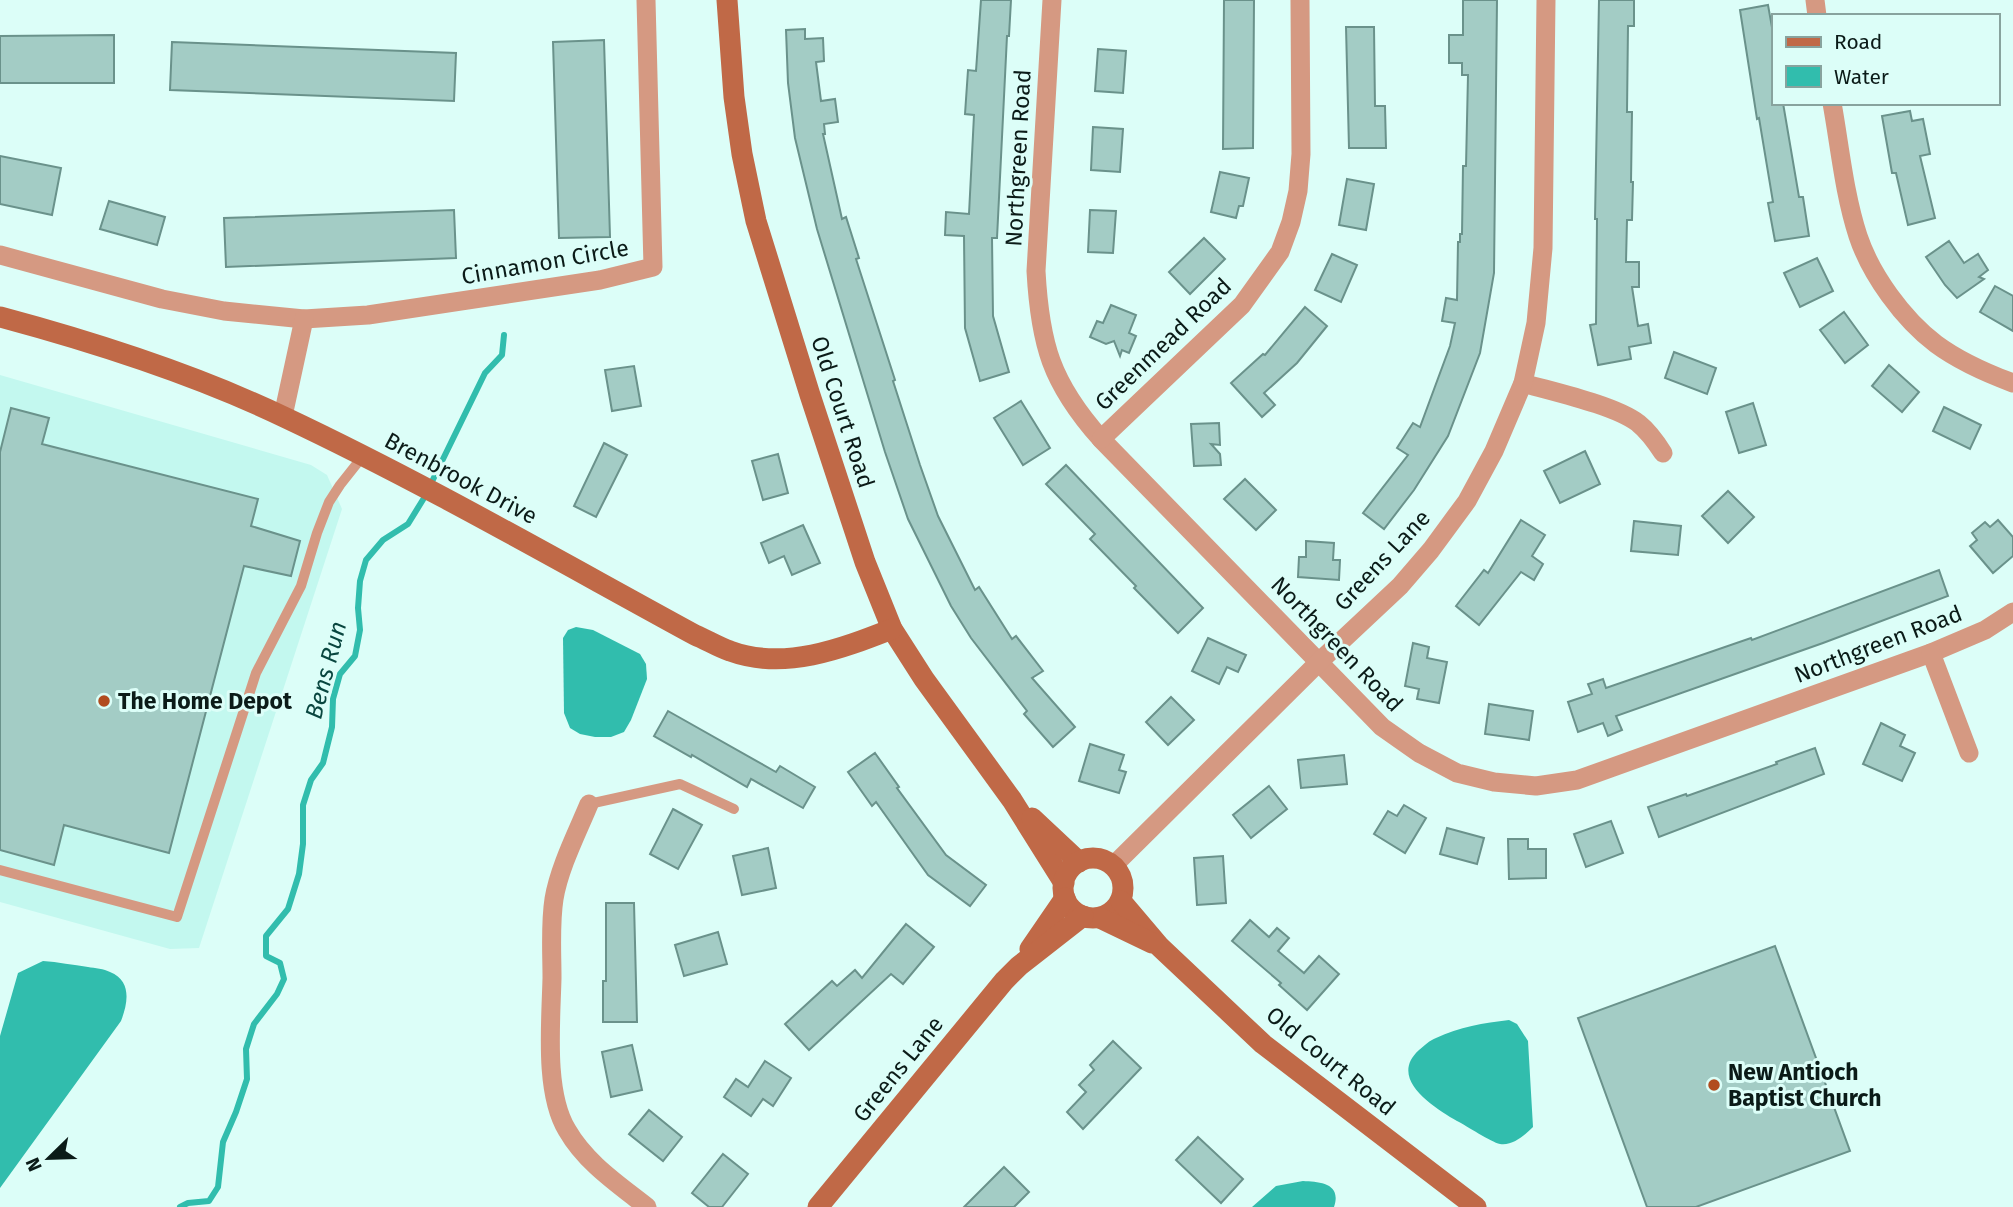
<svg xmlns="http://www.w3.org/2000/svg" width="2013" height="1207" viewBox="0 0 2013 1207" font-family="'Fira Sans',sans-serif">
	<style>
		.built { fill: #c3f8ef }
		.water { fill: #31bdad }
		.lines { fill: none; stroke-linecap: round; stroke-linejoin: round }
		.stream { stroke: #31bdad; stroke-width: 6 }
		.building { fill: #a3ccc5; stroke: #6a928b; stroke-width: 2 }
		.lane { stroke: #d59982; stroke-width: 10 }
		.street { stroke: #d59982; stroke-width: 19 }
		.secondary { stroke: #c06947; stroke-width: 21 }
		.poi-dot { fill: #b14c1f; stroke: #dcfef8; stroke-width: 2.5 }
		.labels { text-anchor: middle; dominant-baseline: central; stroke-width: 6; stroke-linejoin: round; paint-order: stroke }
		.street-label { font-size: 23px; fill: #0b1b18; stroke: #dcfef8 }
		.poi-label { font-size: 23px; font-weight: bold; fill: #0b1b18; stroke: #dcfef8; text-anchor: start }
		.water-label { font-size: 24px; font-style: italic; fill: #09463f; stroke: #dcfef8 }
	</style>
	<rect width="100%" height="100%" fill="#dcfef8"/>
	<!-- built -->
	<path class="built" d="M0,375l311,90 16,10 15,34 -143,439 -29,1 -170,-47z"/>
	<!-- water -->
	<g class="water">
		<path d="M576,627l17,3 47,24 6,10 1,15 -16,41 -7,12 -13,5h-16l-15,-3 -10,-6 -6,-15 -1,-75 5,-8z"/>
		<path d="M43,961c15,1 30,4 45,6 7,1 16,2 22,5 22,9 18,31 11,49l-121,167v-152l18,-63z"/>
		<path d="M1509,1020l8,4 11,17 5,86c-8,8 -20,19 -33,17 -9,-2 -33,-18 -43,-23 -22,-13 -70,-42 -38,-71 5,-4 11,-10 17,-12 23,-11 48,-15 73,-18z"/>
		<path d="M1303,1181c17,1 39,2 31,26h-82l24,-21z"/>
	</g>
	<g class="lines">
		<!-- stream -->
		<path class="stream" d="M180,1207l8,-4 21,-2 9,-14 5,-45 13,-30 11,-33 -1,-30 8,-25 23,-30 7,-15 -4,-16 -14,-7v-20l22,-27 11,-35 4,-30v-39l8,-25 12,-17 9,-36 1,-28 7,-25 15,-18 5,-26 -2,-22 2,-27 6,-21 17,-20 25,-16 16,-26 61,-125 17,-18 2,-20"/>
	</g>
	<!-- building -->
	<g class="building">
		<path d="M981,0h30l-2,36h-2l-10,202h-5l1,78 16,56 -29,9 -15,-53 -1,-92 -19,-1 1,-23 23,2 5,-99 -9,-1 3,-44 8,1z"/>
		<path d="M1224,0h30l-1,148 -30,1z"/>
		<path d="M1463,0h34l-3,273 -14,80 -32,83 -34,54 -30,39 -21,-16 45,-58 -11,-7 16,-25 7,4 30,-81 5,-23 -13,-2 4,-23 11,2 1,-58h2v-8h2l1,-68h3l2,-91h-6v-12h-13v-28h14z"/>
		<path d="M1599,0h35v26h-6l-1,86h5l-1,70h2l-1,38h-5l-1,42h13v25h-7l6,39 10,-2 3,19 -22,4 2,12 -33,6 -8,-40 6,-1 1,-105h-2z"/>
		<path d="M1768,5l5,28v70h10l16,94h4l6,39 -34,5 -7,-38 5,-1 -14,-84 -2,1 -17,-109z"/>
		<path d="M1346,27h28l1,79h10l1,42h-37z"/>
		<path d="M805,29v10l18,-1 1,23 -8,1 5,39 14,-2 3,23 -14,2 1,10h-2l19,85 4,-2 13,41 -3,1 39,121 -2,1 27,84 18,51 37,74 4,-3 33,52 4,-3 27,35 -11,7 43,49 -22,20 -29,-33 3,-3 -56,-73 -20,-32 -43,-87 -23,-67 -68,-223 -22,-91 -7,-55 -2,-53z"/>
		<path d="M114,35v48h-114v-47z"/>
		<path d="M604,40l6,197 -51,1 -6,-196z"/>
		<path d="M172,42l284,11 -2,48 -284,-11z"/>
		<path d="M1098,49l28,2 -3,42 -28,-2z"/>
		<path d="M1910,111l2,10 11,-2 7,35 -10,2 15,62 -27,7 -12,-52h-4l-10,-57z"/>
		<path d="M1093,127l30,2 -3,43 -29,-2z"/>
		<path d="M0,156l61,12 -9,47 -52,-11z"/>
		<path d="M1220,172l29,6 -6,28h-4l-3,12 -25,-6z"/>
		<path d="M1347,179l27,5 -8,46 -27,-5z"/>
		<path d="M109,201l56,16 -8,28 -57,-16z"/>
		<path d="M454,210l2,48 -230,9 -2,-49z"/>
		<path d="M1090,210l26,1 -3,42 -25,-1z"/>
		<path d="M1204,238l21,21 -35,35 -21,-22z"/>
		<path d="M1949,241l15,22 14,-9 10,16 -9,7 5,2 -27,19 -12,-13 -19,-28z"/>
		<path d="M1332,254l25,11 -16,37 -26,-12z"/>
		<path d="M1817,258l16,33 -33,16 -16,-34z"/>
		<path d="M1995,286l18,10v35l-33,-19z"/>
		<path d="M1111,305l25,10 -7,18 7,3 -7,17 -7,-3 -2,6 -6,-15 -8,3 -16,-7 7,-16 6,2z"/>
		<path d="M1305,307l22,19 -30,37 -33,30 11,12 -13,12 -31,-34 32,-29 2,1z"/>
		<path d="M1844,312l24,33 -23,18 -25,-33z"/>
		<path d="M1674,352l42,16 -9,26 -42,-16z"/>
		<path d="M1889,365l30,27 -17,20 -30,-26z"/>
		<path d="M634,366l7,40 -29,5 -7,-41z"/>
		<path d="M1021,401l29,47 -27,17 -29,-47z"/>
		<path d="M1753,403l13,42 -27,8 -13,-41z"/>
		<path d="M1944,407l37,18 -11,24 -37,-18z"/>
		<path d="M11,408l38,10 -7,26 216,55 -7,27 49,15 -9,35 -47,-10 -75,287 -105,-28 -10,40 -54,-15v-398z"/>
		<path d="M1219,423l1,22 -9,-1 9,10 1,11 -27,1 -3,-42z"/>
		<path d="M604,443l23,12 -31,62 -22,-11z"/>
		<path d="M1585,451l15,33 -40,19 -16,-32z"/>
		<path d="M778,454l10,39 -25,7 -11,-39z"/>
		<path d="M1066,465l137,143 -25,25 -44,-45 2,-2 -46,-47 5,-5 -49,-50z"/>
		<path d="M1245,479l31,31 -20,20 -32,-31z"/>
		<path d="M1728,491l26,26 -26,26 -26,-27z"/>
		<path d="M1521,520l24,15 -13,21 11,8 -9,16 -13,-8 -42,53 -23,-19 28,-36 4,3z"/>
		<path d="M1998,520l15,17v19l-20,17 -23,-27 7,-6 -5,-7 13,-11 5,5z"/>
		<path d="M1634,521l47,5 -3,29 -47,-4z"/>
		<path d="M803,525l17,38 -28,12 -8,-19 -15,7 -8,-20z"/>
		<path d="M1306,541l28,2 -1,17h7l-1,20 -41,-3 1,-20h7z"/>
		<path d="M1939,570l9,26 -125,47 -207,73 6,14 -14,6 -5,-13 -25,9 -10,-30 24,-8 -4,-10 15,-5 3,9 145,-50 1,2z"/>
		<path d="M1208,638l38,17 -8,17 -11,-5 -8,17 -27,-13z"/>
		<path d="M1413,643l16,4 -2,11 20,4 -8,41 -22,-4 2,-10 -14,-3z"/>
		<path d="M1171,697l23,23 -26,25 -22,-23z"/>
		<path d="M1489,704l44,7 -4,29 -44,-6z"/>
		<path d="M668,711l108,61 4,-6 35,21 -12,21 -52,-29 -4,8 -55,-32 -1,2 -37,-21z"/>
		<path d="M1881,723l24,12 -5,11 15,7 -13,28 -39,-17z"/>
		<path d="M1090,744l34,11 -5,15 7,2 -7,21 -40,-12z"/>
		<path d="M1815,748l9,26 -165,63 -11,-30 38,-13 1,2 90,-32 -1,-2z"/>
		<path d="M875,753l24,34 -2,1 49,67 40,30 -16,21 -42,-31 -52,-73 -4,4 -24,-34z"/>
		<path d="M1344,755l3,29 -46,4 -3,-28z"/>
		<path d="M1269,786l18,23 -36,29 -18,-23z"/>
		<path d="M1404,805l22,13 -21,35 -31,-19 14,-23 9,5z"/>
		<path d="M673,809l29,16 -24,44 -28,-15z"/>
		<path d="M1611,821l12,32 -37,14 -12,-33z"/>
		<path d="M1447,828l37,10 -7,26 -37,-10z"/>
		<path d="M1508,839h20v10h18v29l-37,1z"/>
		<path d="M768,848l8,40 -34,7 -9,-39z"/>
		<path d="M1223,856l3,47 -29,2 -3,-47z"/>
		<path d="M606,903h28l3,119h-34v-41h3z"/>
		<path d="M1250,920l19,17 8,-9 12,10 -11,13 26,22 15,-17 20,18 -32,36 -28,-25 2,-2 -49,-42z"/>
		<path d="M906,924l28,23 -31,37 -12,-10 -82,76 -24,-26 47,-43 5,5 18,-16 7,8z"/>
		<path d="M718,932l9,32 -43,12 -9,-31z"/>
		<path d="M1775,946l75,205 -154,56h-49l-69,-189z"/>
		<path d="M1113,1041l28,27 -58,61 -16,-17 19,-20 -7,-7 15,-15 -4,-5z"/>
		<path d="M632,1045l10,45 -31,7 -9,-45z"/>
		<path d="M765,1061l26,17 -18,28 -10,-7 -12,17 -27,-19 12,-18 12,8z"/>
		<path d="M649,1110l33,27 -19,24 -34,-27z"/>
		<path d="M1198,1137l45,42 -22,24 -45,-43z"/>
		<path d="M723,1154l25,20 -26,33h-13l-17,-14z"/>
		<path d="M1004,1167l25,25 -15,15h-50z"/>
	</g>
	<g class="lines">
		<!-- lane -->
		<g class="lane">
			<path d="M589,804l91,-20 54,25"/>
			<path d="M0,870l177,47 79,-244 45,-87 16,-53 12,-31 11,-17 23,-29"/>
		</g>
		<!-- street -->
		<g class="street">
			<path d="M1052,0l-16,271c4,73 15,112 65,168l281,288 37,26 38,20 37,9 42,4 41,-6 354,-127 54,-23 28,-18"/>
			<path d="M1815,0l2,16"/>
			<path d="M1832,103c8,44 12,90 26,133 13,39 45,83 78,108 23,17 50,29 77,39"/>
			<path d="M0,255l162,44 62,12 80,8 64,-4 232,-35 53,-13 -7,-267"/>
			<path d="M1523,383c31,9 91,22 115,40 10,8 18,19 25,30"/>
			<path d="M283,416l21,-97"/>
			<path d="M1101,439l141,-134 38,-53 11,-30 7,-31 3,-37 -1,-154"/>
			<path d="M1931,653l38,100"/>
			<path d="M589,804c-12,29 -30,64 -35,95 -4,25 -2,53 -2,79 -1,44 -8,114 15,152 19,33 51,54 80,77"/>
			<path d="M1114,865l206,-204 80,-75 31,-36 36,-49 27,-50 29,-68 13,-60 7,-75 3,-248"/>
		</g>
		<!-- secondary -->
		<g class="secondary">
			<path d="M727,0l7,97 8,57 14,67 54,174 55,167 27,67 32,50 88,121 52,83"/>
			<path d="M0,317c97,26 194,57 284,100 140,66 275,144 411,218 12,5 23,12 35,16 54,20 111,-2 162,-22"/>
			<path d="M1032,818l47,44"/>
			<circle cx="1093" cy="888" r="30"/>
			<path d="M1121,901l39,46 103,97 213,163"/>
			<path d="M1100,918l52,25"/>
			<path d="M1030,949l35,-51"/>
			<path d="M818,1207l186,-226 15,-15 64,-50"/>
		</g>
	</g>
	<!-- markers -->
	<g class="poi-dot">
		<circle cx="104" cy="701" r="7"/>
		<circle cx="1714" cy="1085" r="7"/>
	</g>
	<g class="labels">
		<!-- street labels -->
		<g class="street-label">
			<text transform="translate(1018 158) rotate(-87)">Northgreen Road</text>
			<text transform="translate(545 262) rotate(-10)">Cinnamon Circle</text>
			<text transform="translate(1163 344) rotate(-44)">Greenmead Road</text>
			<text transform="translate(843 412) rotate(72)">Old Court Road</text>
			<text transform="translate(461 478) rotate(28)">Brenbrook Drive</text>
			<text transform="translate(1382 560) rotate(-47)">Greens Lane</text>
			<text transform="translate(1337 644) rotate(46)">Northgreen Road</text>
			<text transform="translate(1878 644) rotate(-21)">Northgreen Road</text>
			<text transform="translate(1331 1061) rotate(39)">Old Court Road</text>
			<text transform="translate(898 1069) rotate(-51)">Greens Lane</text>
		</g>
		<!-- poi labels -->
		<g class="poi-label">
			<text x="118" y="701">The Home Depot</text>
			<text x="1728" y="1072">New Antioch<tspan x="1728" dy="26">Baptist Church</tspan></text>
		</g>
		<!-- water labels -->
		<g class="water-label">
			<text transform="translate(326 670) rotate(-75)">Bens Run</text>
		</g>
	</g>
	<!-- legend -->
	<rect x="1772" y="14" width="228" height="91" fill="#dcfef8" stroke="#88a39e" stroke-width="2"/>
	<rect x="1786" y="37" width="35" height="10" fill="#c06947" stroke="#88a39e" stroke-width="2"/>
	<text x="1834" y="49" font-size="21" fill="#0b1b18">Road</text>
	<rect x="1786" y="66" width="35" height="21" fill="#31bdad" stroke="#88a39e" stroke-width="2"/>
	<text x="1834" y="84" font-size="21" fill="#0b1b18">Water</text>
	<!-- north arrow -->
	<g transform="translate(49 1158) rotate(247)" stroke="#dcfef8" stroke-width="5" paint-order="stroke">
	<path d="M0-5L12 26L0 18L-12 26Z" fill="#0b1b18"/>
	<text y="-10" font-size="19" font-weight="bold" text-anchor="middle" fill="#0b1b18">N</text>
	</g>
</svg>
